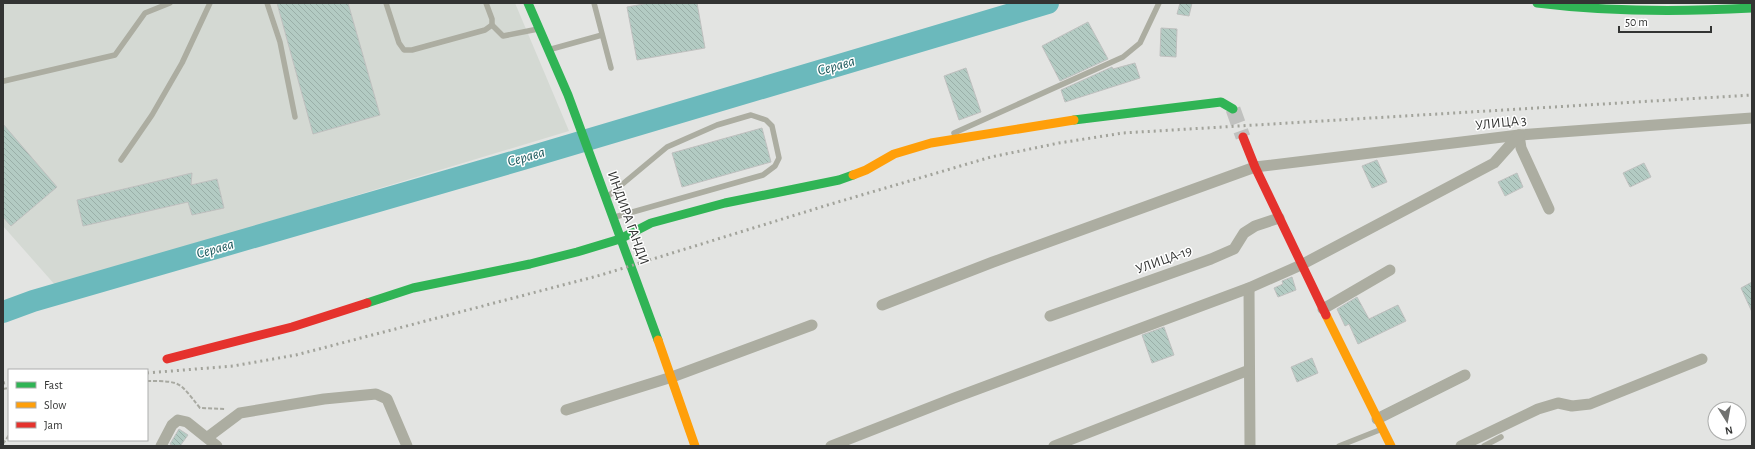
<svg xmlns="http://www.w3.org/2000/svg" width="1755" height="449" viewBox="0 0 1755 449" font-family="'Alegreya Sans',sans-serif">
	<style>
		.built { fill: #d4d9d3 }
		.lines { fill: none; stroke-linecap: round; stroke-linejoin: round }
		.river { stroke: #6bb9bc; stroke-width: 22 }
		.building { fill: url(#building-back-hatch); stroke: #bfc0bf }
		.secondary-tunnel { stroke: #c0c1bf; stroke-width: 15; stroke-dasharray: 15 8; stroke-linecap: butt }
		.path { stroke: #a8a9a1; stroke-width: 2; stroke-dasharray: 4 2; stroke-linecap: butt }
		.lane { stroke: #acada1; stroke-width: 5.5 }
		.street { stroke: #acada1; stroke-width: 11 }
		.fast { stroke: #30b455; stroke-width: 9 }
		.slow { stroke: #ff9f0a; stroke-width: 9 }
		.jam { stroke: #e5322d; stroke-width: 9 }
		.rail { stroke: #a2a39b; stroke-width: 3; stroke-dasharray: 2 4; stroke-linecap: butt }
		.labels { text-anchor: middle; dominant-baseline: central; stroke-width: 3; stroke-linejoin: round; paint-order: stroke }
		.street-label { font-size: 14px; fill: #333433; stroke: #fff }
		.water-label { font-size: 15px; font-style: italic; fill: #215d60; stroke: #fff }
	</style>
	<defs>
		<pattern id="building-back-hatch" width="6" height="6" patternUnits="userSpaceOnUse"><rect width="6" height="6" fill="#b3cbc3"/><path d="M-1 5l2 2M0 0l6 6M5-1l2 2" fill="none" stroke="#9aafa8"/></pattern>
	</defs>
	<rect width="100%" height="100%" fill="#e3e4e2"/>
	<!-- built -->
	<path class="built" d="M3,3h512l54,128 -513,155 -53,-60z"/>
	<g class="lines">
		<!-- river -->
		<path class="river" d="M3,312l30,-11 490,-142 525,-156"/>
	</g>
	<!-- building -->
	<g class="building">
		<path d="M277,3h71l32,112 -67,19z"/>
		<path d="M649,3h48l8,45 -68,12 -10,-53z"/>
		<path d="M1180,3h12l-3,13 -12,-2z"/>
		<path d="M1088,22l20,37 -48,22 -18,-35z"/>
		<path d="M1161,28l16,1 -1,28 -16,-1z"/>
		<path d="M1135,63l5,15 -75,24 -4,-12 51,-23 1,2z"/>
		<path d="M966,68l15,44 -22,8 -15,-44z"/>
		<path d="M3,124l54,63 -46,39 -8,-9z"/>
		<path d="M762,128l9,34 -89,25 -10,-34z"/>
		<path d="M1377,160l10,22 -15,6 -10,-22z"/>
		<path d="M1644,163l7,14 -21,10 -7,-14z"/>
		<path d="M192,173l-1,12 26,-6 7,29 -32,7 -4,-13 -105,24 -6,-26z"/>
		<path d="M1517,173l6,14 -18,9 -7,-14z"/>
		<path d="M1292,277l4,13 -18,7 -4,-9 9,-4 -1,-3z"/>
		<path d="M1752,282v30l-11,-24z"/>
		<path d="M1357,297l12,22 29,-14 8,16 -48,23 -9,-20 -4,2 -8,-17z"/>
		<path d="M1164,327l10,28 -22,8 -10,-28z"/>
		<path d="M1312,358l6,15 -21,9 -6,-15z"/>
		<path d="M179,429l9,6 -8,11h-6l-4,-2z"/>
	</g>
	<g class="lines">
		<!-- secondary-tunnel -->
		<path class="secondary-tunnel" d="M1233,109l10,28"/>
		<!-- path -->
		<g class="path">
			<path d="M147,381c35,0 32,1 53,27l25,1"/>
			<path d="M3,389l6,-1"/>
			<path d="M3,444l6,-9"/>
		</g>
		<!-- lane -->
		<g class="lane">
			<path d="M267,3l13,39 15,75"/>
			<path d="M386,3l13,40 5,7h8l73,-20 7,-5v-6l-6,-16"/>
			<path d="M594,3l17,65"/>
			<path d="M492,25l11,11 35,-7"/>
			<path d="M548,50l54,-15"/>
			<path d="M4,81l111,-26 30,-42 25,-10"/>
			<path d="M954,133l169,-76 17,-14 19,-40"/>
			<path d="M121,160l31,-45 30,-52 28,-60"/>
			<path d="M607,197l60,-50 50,-22 34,-10 15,5 6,6 7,32 -4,8 -12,9 -148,42"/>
			<path d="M1339,446l43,-17"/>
			<path d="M1484,446l17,-9"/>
		</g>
		<!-- street -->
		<g class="street">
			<path d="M1519,135l2,13 28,61"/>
			<path d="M1249,288l1,158"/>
			<path d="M882,305l111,-43 262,-95 264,-32 233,-17"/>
			<path d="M1323,309l67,-39"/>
			<path d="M1050,316l161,-57 23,-10 10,-16 11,-7 24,-8"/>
			<path d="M566,410l106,-33 140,-52"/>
			<path d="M1377,419l88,-44"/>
			<path d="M208,437l32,-24 84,-14 52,-5 11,5 20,47"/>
			<path d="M161,446l11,-21 6,-5 9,2 30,24"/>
			<path d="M831,446l123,-48 295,-110 52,-23 193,-102 25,-28"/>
			<path d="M1054,446l195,-76"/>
			<path d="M1461,446l77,-37 20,-6 14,3 18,-2 112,-45"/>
		</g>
		<!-- fast -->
		<g class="fast">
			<path d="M528,3l40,92 90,245"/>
			<path d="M1537,3c72,9 143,9 215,5"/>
			<path d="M1074,120l147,-18 12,7"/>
			<path d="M367,303l46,-15 117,-24 47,-12 43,-13 31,-16 74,-20 114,-23 14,-5"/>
		</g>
		<!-- slow -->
		<g class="slow">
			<path d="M853,175l13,-5 28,-16 37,-11 143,-23"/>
			<path d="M1326,315l65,131"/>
			<path d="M658,340l37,106"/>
		</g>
		<!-- jam -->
		<g class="jam">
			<path d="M1243,137l12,30 71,148"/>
			<path d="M167,359l125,-32 75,-24"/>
		</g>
		<!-- rail -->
		<g class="rail">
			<path d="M147,373l86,-7 63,-11 305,-80 230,-71 160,-47 68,-14 64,-10 629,-38"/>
			<path d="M3,383l6,-1"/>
		</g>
	</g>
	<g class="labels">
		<!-- street labels -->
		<g class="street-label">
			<text transform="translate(1501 123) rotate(-6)">УЛИЦА 3</text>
			<text transform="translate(628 218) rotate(70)">ИНДИРА ГАНДИ</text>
			<text transform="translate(1164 260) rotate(-20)">УЛИЦА-19</text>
		</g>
		<!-- water labels -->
		<g class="water-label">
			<text transform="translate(836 66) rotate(-16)">Серава</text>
			<text transform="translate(526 157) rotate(-16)">Серава</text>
			<text transform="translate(215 249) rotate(-16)">Серава</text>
		</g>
	</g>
	<!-- border -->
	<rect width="1755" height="449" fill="none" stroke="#333433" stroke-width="8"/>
	<!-- legend -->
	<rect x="8" y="369" width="140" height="72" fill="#ffffff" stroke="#adaead"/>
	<rect x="16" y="382" width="20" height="6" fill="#30b455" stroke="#adaead"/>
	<text x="44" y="389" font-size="12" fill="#333433">Fast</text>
	<rect x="16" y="402" width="20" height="6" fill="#ff9f0a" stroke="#adaead"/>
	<text x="44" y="409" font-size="12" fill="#333433">Slow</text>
	<rect x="16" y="422" width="20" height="6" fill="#e5322d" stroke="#adaead"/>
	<text x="44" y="429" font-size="12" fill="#333433">Jam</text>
	<!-- north arrow -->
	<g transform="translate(1727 421) rotate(169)"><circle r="19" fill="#ffffff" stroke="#adaead"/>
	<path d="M0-3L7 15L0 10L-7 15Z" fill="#717270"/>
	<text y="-6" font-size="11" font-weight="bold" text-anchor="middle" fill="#333433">N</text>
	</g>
	<!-- scale -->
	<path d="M1619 26v6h92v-6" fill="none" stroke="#333433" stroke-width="2"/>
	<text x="1625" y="26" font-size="12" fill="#333433" stroke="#ffffff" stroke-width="3" paint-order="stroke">50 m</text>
</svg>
